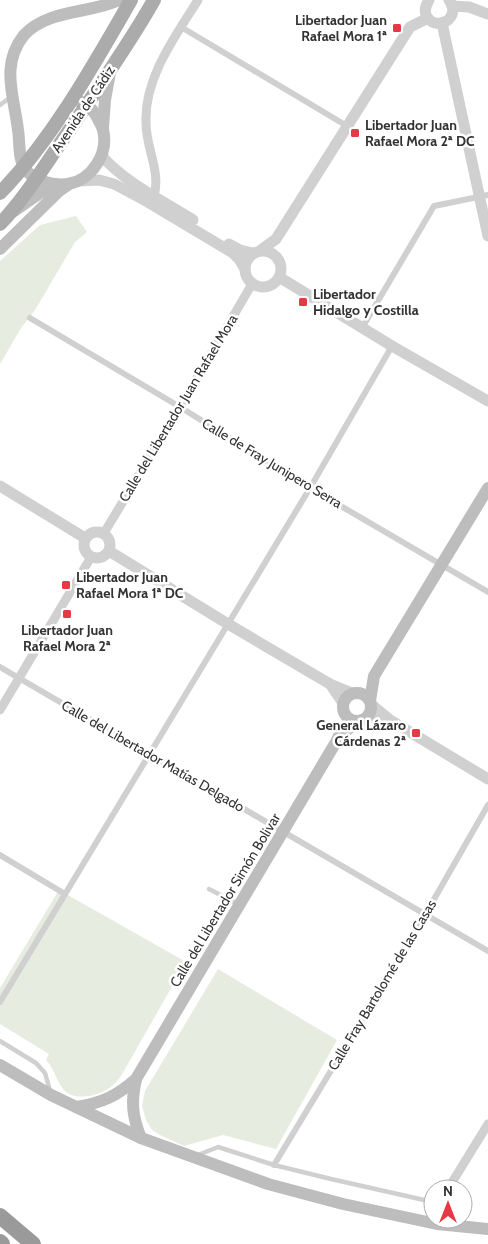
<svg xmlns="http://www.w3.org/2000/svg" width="488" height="1244" viewBox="0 0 488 1244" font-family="Cabin,sans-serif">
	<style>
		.green { fill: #e6ecdf }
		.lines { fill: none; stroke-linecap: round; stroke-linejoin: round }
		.service { stroke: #d0d0d0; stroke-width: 4.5 }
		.pedestrian { stroke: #d0d0d0; stroke-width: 6 }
		.minor { stroke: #d0d0d0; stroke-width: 9 }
		.tertiary { stroke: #d0d0d0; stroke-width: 11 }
		.secondary { stroke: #bdbdbd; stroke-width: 12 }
		.primary { stroke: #ababab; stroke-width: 14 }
		.motorway { stroke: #9a9a9a; stroke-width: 16 }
		.poi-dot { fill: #e63946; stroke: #fff; stroke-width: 2 }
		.labels { text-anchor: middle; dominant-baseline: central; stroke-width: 5; stroke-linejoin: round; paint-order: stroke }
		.poi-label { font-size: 14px; font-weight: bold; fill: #333; stroke: #fff; text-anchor: start }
		.street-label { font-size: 14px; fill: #333; stroke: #fff }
	</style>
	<rect width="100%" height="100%" fill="#fff"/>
	<!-- green -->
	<g class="green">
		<path d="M76,216l11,16 -12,10 -40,68 -14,18 -21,36v-103l40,-36z"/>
		<path d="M59,890l127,72 -65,114c-3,3 -5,7 -8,9 -10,10 -37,17 -48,6 -9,-9 -10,-22 -19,-31l3,-6 -49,-30v-36z"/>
		<path d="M218,969l119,71 -61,109 -53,-14 -39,11 -24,-11 -8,-5 -6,-10 -4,-14 3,-15z"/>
	</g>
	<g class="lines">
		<!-- service -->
		<g class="service">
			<path d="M0,105l11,-8"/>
			<path d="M209,889l29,15"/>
			<path d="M0,1041l36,22 9,10 5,18"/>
			<path d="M198,1155l20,-8 56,18 57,14 102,23"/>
		</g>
		<!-- pedestrian -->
		<g class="pedestrian">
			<path d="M181,27l166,99"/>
			<path d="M30,318l150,89 130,81 178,104"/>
			<path d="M362,328l72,-122 54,-11"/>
			<path d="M0,667l488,284"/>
			<path d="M0,855l65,39"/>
			<path d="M0,1002l310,-514 82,-142"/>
			<path d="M274,1165l151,-250 63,-110"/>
		</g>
		<!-- minor -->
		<g class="minor">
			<path d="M154,196c7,-25 -8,-47 -8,-73 -2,-45 29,-86 52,-123"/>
			<path d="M104,533l76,-126 72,-123"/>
			<path d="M0,710l91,-153"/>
			<path d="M448,1189l40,-65"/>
		</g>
		<!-- tertiary -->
		<g class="tertiary">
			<path d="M429,0c-3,5 -5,9 -3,15 8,18 37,4 23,-15"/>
			<path d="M452,6l17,1 19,7"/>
			<path d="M442,23l46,213"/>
			<path d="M102,156c22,26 61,45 91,64"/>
			<path d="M79,181l20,-1 15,4 32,17 87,52 6,6 6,10"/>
			<path d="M229,244l11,6 13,3"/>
			<path d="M261,250l15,-11 134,-212 18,-9"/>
			<circle cx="263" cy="269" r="18"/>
			<path d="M279,277l113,69 96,55"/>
			<path d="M0,486l85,52"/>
			<circle cx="97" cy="545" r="13"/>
			<path d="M109,551l119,73 102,60 22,9"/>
			<path d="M330,684l13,19"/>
			<path d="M372,705l18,15 98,59"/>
			<path d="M367,717l23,3"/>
		</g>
		<!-- secondary -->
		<g class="secondary">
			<path d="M71,102l5,-2c10,3 18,10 22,19 2,4 4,7 5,11 6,23 -11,50 -35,54 -15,2 -36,-3 -44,-17 -6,-10 -4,-26 -6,-37 -4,-34 -18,-65 6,-95 24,-26 65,-21 95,-35"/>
			<path d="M103,127l2,-27 5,-27"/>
			<path d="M14,211l33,-23 7,-3"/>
			<path d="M0,249l59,-58 10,-7"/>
			<circle cx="357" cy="707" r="14"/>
			<path d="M370,701l4,-25 114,-188"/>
			<path d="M0,1065l51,30 90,43 127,46 75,20 94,20 51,5"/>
			<path d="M136,1079c-5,23 -4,37 5,59"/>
			<path d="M76,1107c26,-4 41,-11 60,-28l200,-337 3,-6 20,-15"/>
		</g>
		<!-- primary -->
		<g class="primary">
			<path d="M0,193c53,-55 93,-127 131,-193"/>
			<path d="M0,224c25,-26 45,-59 66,-89 30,-44 62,-89 88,-135"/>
		</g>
		<!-- motorway -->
		<g class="motorway">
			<path d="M0,1216l33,28"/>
			<path d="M0,1242l2,2"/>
		</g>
	</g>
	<!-- markers -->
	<g class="poi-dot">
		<rect x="392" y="23" width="10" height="10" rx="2.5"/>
		<rect x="350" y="128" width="10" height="10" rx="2.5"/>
		<rect x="298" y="297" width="10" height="10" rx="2.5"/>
		<rect x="61" y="580" width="10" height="10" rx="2.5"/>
		<rect x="62" y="609" width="10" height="10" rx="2.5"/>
		<rect x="411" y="728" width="10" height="10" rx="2.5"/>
	</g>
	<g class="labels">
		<!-- poi labels -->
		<g class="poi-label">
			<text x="387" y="20" text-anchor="end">Libertador Juan<tspan x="387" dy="16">Rafael Mora 1ª</tspan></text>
			<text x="365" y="125">Libertador Juan<tspan x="365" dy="16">Rafael Mora 2ª DC</tspan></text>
			<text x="313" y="294">Libertador<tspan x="313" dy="16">Hidalgo y Costilla</tspan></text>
			<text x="76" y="577">Libertador Juan<tspan x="76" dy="16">Rafael Mora 1ª DC</tspan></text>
			<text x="67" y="630" text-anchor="middle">Libertador Juan<tspan x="67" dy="16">Rafael Mora 2ª</tspan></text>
			<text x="406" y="725" text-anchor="end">General Lázaro<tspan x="406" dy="16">Cárdenas 2ª</tspan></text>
		</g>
		<!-- street labels -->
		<g class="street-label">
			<text transform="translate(83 109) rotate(-56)">Avenida de Cádiz</text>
			<text transform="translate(178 408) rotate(-59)">Calle del Libertador Juan Rafael Mora</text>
			<text transform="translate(272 463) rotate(31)">Calle de Fray Junipero Serra</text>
			<text transform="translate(153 756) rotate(30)">Calle del Libertador Matías Delgado</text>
			<text transform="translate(225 900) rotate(-59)">Calle del Libertador Simón Bolivar</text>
			<text transform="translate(382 985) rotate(-59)">Calle Fray Bartolomé de las Casas</text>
		</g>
	</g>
	<!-- north arrow -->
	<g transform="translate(448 1204)"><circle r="24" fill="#ffffff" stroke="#adadad"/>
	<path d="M0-4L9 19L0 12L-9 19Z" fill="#e63946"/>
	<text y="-8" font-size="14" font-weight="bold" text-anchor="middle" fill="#333333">N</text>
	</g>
</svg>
